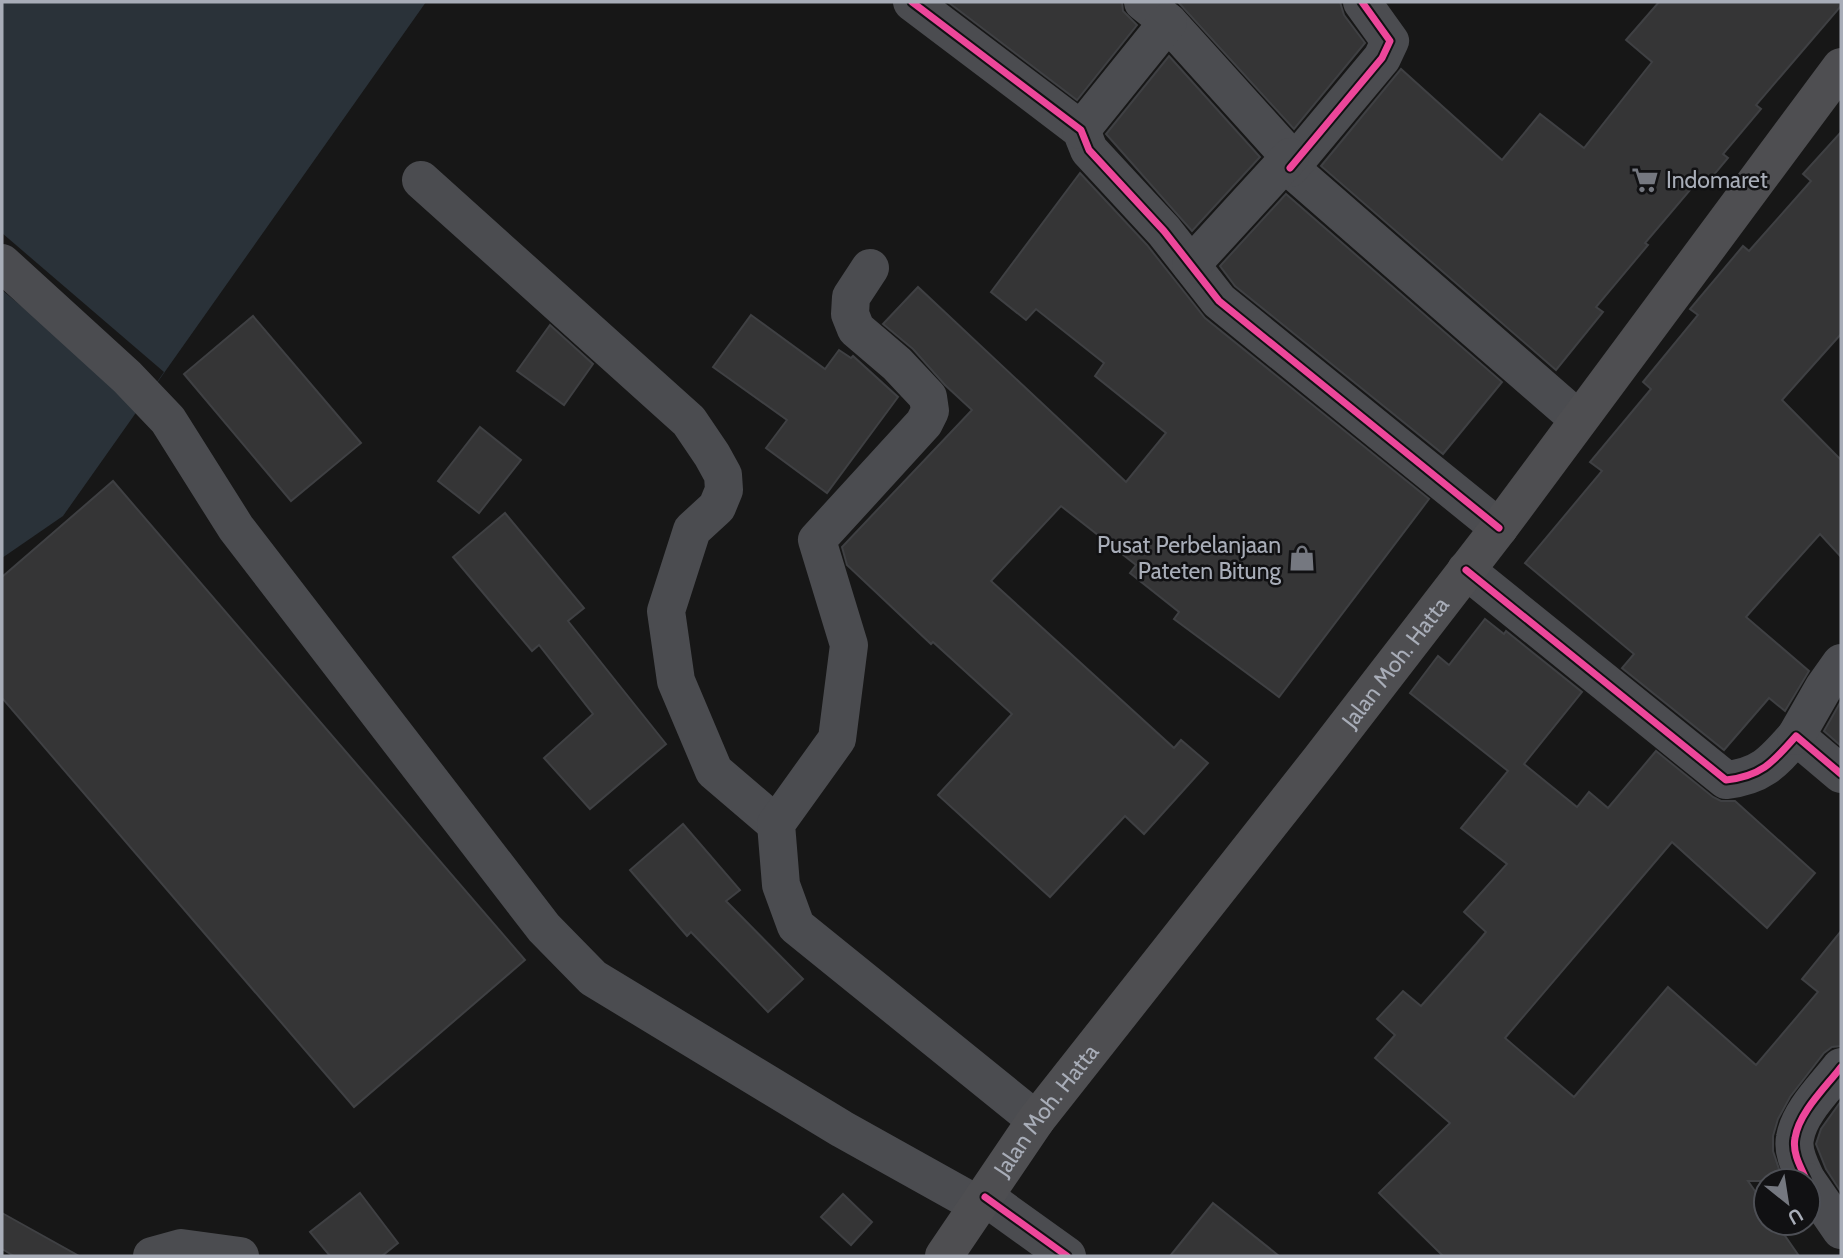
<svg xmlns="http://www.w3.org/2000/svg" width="1843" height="1258" viewBox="0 0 1843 1258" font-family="Cabin,sans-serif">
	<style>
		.water { fill: #2a3239 }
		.pier { fill: #171717 }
		.building { fill: #353536; stroke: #3f4043; stroke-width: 2 }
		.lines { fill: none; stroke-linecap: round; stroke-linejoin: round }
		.minor { stroke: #4b4c50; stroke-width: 38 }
		.highway { stroke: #4e4e51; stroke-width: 38 }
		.cycleway-casing { stroke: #111113; stroke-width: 11 }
		.cycleway { stroke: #ed469a; stroke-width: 7 }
		.labels { text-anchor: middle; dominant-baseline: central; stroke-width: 5; stroke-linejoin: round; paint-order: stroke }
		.poi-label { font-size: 23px; fill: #a8adb8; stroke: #111113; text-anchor: start }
		.street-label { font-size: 23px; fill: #a8adb8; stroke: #111113 }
	</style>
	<rect width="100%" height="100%" fill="#171717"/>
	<!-- water -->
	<path class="water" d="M2,2h424l-363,514 -61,42z"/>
	<!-- pier -->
	<path class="pier" d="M2,233l162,139 -23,33 -139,-115z"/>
	<!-- building -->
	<g class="building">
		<path d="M948,2h174l1,9 14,14 -60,75z"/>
		<path d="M1178,2h162l4,13 21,28 -71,86z"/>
		<path d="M1659,2h182v4l-85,99 5,4 -38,45 5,4 -26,31 -7,-5 -50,59 3,2 -52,62 7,5 -47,58 -235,-204 80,-97 101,91 38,-46 44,34 68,-86 -26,-22z"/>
		<path d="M1169,56l91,101 -68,74 -86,-97z"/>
		<path d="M1841,132v202l-59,66 59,60v97l-21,-23 -74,83 63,54 -24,40 -16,-13 -45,52 -102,-82 12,-14 -109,-91 77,-92 -12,-9 61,-73 -8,-7 55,-67 -8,-6 53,-63 6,5 62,-70 -8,-7z"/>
		<path d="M1080,173l67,72 58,73 224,181 -150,198 -105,-78 5,-7 -49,-39 6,-8 -75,-59 -70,75 183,167 7,-8 27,23 -64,71 -19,-18 -75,81 -112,-102 74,-81 -79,-72 -2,2 -84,-79 -5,-18 130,-137 -27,-25 -32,-36 -30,-25 35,-37 208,195 40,-49 -71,-57 9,-13 -68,-54 -10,11 -35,-28z"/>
		<path d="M1286,194l216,188 -59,72 -208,-168 -15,-20z"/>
		<path d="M751,315l74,54 14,-19 12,8 2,-2 45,41 -71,96 -61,-45 21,-28 -74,-53z"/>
		<path d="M253,316l108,127 -70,58 -107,-127z"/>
		<path d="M550,325l43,39 -29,41 -47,-34z"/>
		<path d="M480,427l41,33 -42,53 -41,-32z"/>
		<path d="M113,481l412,479 -171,147 -352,-409v-121z"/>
		<path d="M505,513l79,95 -16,13 98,123 -76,65 -46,-51 49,-44 -54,-69 -7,6 -79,-94z"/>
		<path d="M1485,619l19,15 2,-3 76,61 -58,72 53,43 12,-15 19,16 48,-57 57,46 8,4h14l80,72 -48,55 -95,-86 -167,196 69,59 94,-110 88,78 62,-73 -16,-13 39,-48v115l-9,1 -8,6 -34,44 -12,22 -5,17v15l10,30h-35l18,26v16h10l23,33h-356l-64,-63 71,-70 -75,-65 20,-23 -18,-16 26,-28 18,15 55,-62 10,-12 -22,-20 43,-48 -46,-36 47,-57 -98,-78 28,-37 11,9z"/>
		<path d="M1841,701v45l-17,-15z"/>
		<path d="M683,824l57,66 -14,11 77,78 -35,33 -77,-80 -4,4 -57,-66z"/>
		<path d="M1841,1101v91l-15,-23 -10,-25 5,-15z"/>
		<path d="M360,1193l38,50 -16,13h-52l-20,-24z"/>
		<path d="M843,1194l29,28 -21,23 -30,-28z"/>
		<path d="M1213,1203l66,53h-109z"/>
		<path d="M2,1213l77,43h-65l-12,-7z"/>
	</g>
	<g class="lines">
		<!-- minor -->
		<g class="minor">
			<path d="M912,2l169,128 8,20 75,81 55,70 280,227"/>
			<path d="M1143,2l25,20 122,135v11"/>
			<path d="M1081,130l87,-108"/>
			<path d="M1290,168l288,251"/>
			<path d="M1290,168l92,-110 8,-17 -28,-39"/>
			<path d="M421,180l268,241 23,34 11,20 1,15 -7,17 -25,23 -26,81 10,70 38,90 62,53"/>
			<path d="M2,263l125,114 41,43 68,108 308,400 49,50 249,151 138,77"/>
			<path d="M1191,265l99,-108"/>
			<path d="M870,268l-19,29 -1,17 6,15 41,35 31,33 2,14 -6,12 -107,117 32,105 -12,94 -61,85 5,61 15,41 240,194"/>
			<path d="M1466,570l260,210c36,-4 47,-18 70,-44l45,38"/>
			<path d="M1796,736l28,-49 17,-24"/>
			<path d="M1807,1181c-6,-13 -15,-28 -12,-43 4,-26 31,-51 46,-71"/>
			<path d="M1808,1182l33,48"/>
			<path d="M985,1197l82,59"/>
			<path d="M152,1256l29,-8 59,8"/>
		</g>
		<!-- highway -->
		<path class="highway" id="s1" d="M944,1256l92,-136 284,-360 179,-232 342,-461"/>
		<!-- cycleway casing -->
		<g class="cycleway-casing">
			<g id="cycleway">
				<path d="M912,2l169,128 8,20 75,81 55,70 280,227"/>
				<path d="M1290,168l92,-110 8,-17 -28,-39"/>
				<path d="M1466,570l260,210c36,-4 47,-18 70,-44l45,38"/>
				<path d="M1807,1181c-6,-13 -15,-28 -12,-43 4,-26 31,-51 46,-71"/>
				<path d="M985,1197l82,59"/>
			</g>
		</g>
		<!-- cycleway -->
		<use href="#cycleway" class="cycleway"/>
	</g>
	<!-- icons -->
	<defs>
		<g id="supermarket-bare" transform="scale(2.1)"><path d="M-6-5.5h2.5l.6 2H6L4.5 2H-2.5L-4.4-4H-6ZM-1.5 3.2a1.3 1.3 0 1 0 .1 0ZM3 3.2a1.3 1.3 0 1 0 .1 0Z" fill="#757880" stroke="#111113" stroke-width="2.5" paint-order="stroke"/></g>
		<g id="shop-bare" transform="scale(2.1)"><path d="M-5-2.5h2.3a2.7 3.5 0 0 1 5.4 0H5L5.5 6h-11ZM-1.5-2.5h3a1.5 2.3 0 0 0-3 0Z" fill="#757880" stroke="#111113" stroke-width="2.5" paint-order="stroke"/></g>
	</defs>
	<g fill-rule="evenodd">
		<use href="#supermarket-bare" x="1645" y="180"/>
		<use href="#shop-bare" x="1302" y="558"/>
	</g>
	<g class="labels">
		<!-- poi labels -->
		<g class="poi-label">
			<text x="1666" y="180">Indomaret</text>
			<text x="1281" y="545" text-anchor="end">Pusat Perbelanjaan<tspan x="1281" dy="26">Pateten Bitung</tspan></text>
		</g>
		<!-- street labels -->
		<g class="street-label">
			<text stroke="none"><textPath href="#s1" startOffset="746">Jalan Moh. Hatta</textPath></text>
			<text stroke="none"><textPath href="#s1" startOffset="178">Jalan Moh. Hatta</textPath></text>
		</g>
	</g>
	<!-- border -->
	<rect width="1843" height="1258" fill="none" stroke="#a8adb8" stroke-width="7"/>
	<!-- north arrow -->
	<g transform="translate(1787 1202) rotate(150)"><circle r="33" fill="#111113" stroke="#4d4f55" stroke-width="2"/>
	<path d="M0-5L12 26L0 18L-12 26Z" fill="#757880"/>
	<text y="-10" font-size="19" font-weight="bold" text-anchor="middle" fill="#a8adb8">U</text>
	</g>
</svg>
